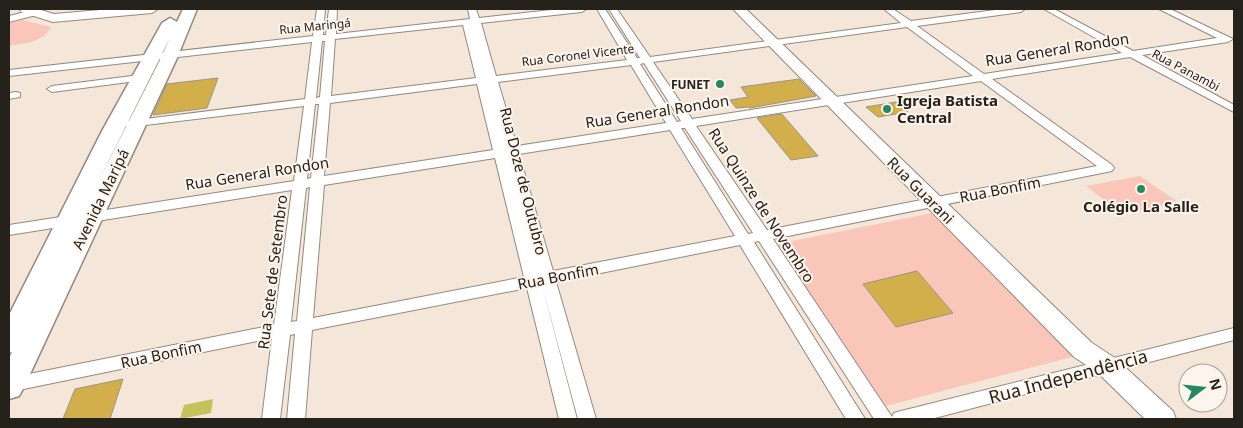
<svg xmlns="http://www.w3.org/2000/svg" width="1243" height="428" viewBox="0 0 1243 428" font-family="'Noto Sans',sans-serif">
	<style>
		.green { fill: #fbc6ba }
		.water { fill: #c4c25d }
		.building { fill: #d3af4c; stroke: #9a9485 }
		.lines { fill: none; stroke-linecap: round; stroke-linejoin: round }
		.street-casing { stroke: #94897c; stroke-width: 2 }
		.secondary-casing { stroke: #94897c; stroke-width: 2 }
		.primary-casing { stroke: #94897c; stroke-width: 3 }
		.street { fill: #fff; fill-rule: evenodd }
		.secondary { fill: #fff; fill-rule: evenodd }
		.primary { fill: #fff; fill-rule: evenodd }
		.poi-dot { fill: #258862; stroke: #fdf5ed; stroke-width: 2 }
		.labels { text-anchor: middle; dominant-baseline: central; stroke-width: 4; stroke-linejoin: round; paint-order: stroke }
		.far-street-label { font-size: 12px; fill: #25211b; stroke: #fdf5ed }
		.far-poi-label { font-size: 12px; font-weight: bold; fill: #25211b; stroke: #fdf5ed; text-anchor: end }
		.street-label { font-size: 15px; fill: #25211b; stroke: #fdf5ed }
		.poi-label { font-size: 15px; font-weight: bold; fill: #25211b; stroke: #fdf5ed; text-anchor: start }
		.near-street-label { font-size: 18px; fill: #25211b; stroke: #fdf5ed }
	</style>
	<rect width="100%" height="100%" fill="#f4e7d9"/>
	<!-- green -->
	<g class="green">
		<path d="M23,20l28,7c-8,16 -27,16 -42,19v-23z"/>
		<path d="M1140,176l39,27 -56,11 -37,-28z"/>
		<path d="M937,212l142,143 -193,51 -109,-162z"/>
	</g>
	<!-- water -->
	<path class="water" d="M213,399l-2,14 -31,6 4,-14z"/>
	<!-- building -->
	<g class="building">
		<path d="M218,78l-11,30 -54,7 14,-31z"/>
		<path d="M799,79l17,17 -66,12 -2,-1 -12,1 -6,-8 18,-3 -7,-10z"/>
		<path d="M896,102l12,10 -30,5 -12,-10z"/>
		<path d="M782,114l5,6 31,36 -27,4 -34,-42z"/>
		<path d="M917,271l36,42 -57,14 -33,-43z"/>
		<path d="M123,379l-13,40h-47l12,-30z"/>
	</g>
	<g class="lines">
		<!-- street casing -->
		<g class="street-casing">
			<g id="street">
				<path d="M37,9l3,1v4l-31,8v-6z"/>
				<path d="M317,9h8l-2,26h3l3,-26h8l-1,25 134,-15 -2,-10h8l3,9 81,-9h26l-4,3 -101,11 15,53 131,-16 -30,-51h8l32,49h3l-31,-49h8l33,48 251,-34 -17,-14h9l18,12 92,-12h22l-4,3 -104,14 67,48 138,-21 -78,-44h10l79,42 84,-13 -58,-29h11l63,30 -5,3 -86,13 92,50v7l-104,-55 -138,22 120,86 2,3 -2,3 -339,68 119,178 2,-4 7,-2 333,-83v12l-303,79h-57l-115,-178 -5,1 111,177h-19l-106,-174 -184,37 40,137h-18l-36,-134 35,134h-18l-32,-131 -215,42 -7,89h-18l8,-85 -5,1 -10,84h-18l10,-81 -263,54v-14l265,-53 18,-135 -283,45v-10l285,-44 10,-75 -175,21 -6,-3 6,-3 176,-22 7,-57 -303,34v-6l304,-34zM463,25l13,53 -145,18 4,-57zM907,27l66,49 -281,43 -39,-57zM322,41h3l-5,56 -4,1zM644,63l37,58 -4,1 -37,-58zM631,65l35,58 -149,23 -19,-64zM981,81l116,85 -330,64 -71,-104zM477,84l16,66 -169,26 6,-73zM315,104h4l-8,74 -4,1zM681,128h4l68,105 -5,1zM670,130l65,106 -182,35 -34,-117zM495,158l29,119 -211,41 11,-133zM310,187l-13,134 -6,1 15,-134z"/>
				<path d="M140,75l5,3 -1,2 -92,12 -5,-3 5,-3z"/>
				<path d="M16,92l4,1v4l-11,2v-6z"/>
			</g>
		</g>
		<!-- secondary casing -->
		<g class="secondary-casing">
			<g id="secondary">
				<path d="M20,9h18l16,5 58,-5h46l-6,4 -99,9 -32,-10z"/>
				<path d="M733,9h13l346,334 23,15 58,53 3,8h-31l-48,-47 -23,-15z"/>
			</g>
		</g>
		<!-- primary casing -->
		<g class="primary-casing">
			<path id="primary" d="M183,9h14l-20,49 -153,329 -5,9 -10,3v-41l3,-6 -3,1v-38l93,-184 60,-108 8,-5 7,4zM170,38l-9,20 -67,132z"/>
		</g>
		<!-- street -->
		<use href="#street" class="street"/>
		<!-- secondary -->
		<use href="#secondary" class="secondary"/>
		<!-- primary -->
		<use href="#primary" class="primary"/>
	</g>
	<!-- markers -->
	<g class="poi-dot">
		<circle cx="720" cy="84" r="5"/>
		<circle cx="887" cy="109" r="5"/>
		<circle cx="1141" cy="189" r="5"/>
	</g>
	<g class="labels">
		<!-- far-street labels -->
		<g class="far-street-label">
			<text transform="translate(315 26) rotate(-6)">Rua Maringá</text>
			<text transform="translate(578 55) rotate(-7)">Rua Coronel Vicente</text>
			<text transform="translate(1186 70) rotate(28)">Rua Panambi</text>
		</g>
		<!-- far-poi labels -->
		<g class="far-poi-label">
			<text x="710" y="84">FUNET</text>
		</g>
		<!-- street labels -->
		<g class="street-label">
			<text transform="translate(1057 49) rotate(-9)">Rua General Rondon</text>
			<text transform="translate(657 111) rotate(-9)">Rua General Rondon</text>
			<text transform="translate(257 173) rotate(-9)">Rua General Rondon</text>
			<text transform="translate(524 181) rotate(76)">Rua Doze de Outubro</text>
			<text transform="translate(1000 189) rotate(-11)">Rua Bonfim</text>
			<text transform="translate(921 190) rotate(45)">Rua Guarani</text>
			<text transform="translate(100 199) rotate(-64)">Avenida Maripá</text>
			<text transform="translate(762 205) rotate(57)">Rua Quinze de Novembro</text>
			<text transform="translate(272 272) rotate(-83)">Rua Sete de Setembro</text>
			<text transform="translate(558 276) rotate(-11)">Rua Bonfim</text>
			<text transform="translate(161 354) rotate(-12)">Rua Bonfim</text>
		</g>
		<!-- poi labels -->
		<g class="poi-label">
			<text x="897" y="100">Igreja Batista<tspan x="897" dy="17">Central</tspan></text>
			<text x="1141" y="206" text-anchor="middle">Colégio La Salle</text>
		</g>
		<!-- near-street labels -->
		<g class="near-street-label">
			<text transform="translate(1068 376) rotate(-15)">Rua Independência</text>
		</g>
	</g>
	<!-- border -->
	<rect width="1243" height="428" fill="none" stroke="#25211b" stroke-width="20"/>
	<!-- north arrow -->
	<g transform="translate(1203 388) rotate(74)"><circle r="24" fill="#fdf5ed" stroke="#a7a099"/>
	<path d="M0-4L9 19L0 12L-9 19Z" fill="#258862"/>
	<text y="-8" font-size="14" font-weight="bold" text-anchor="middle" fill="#25211b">N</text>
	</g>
</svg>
